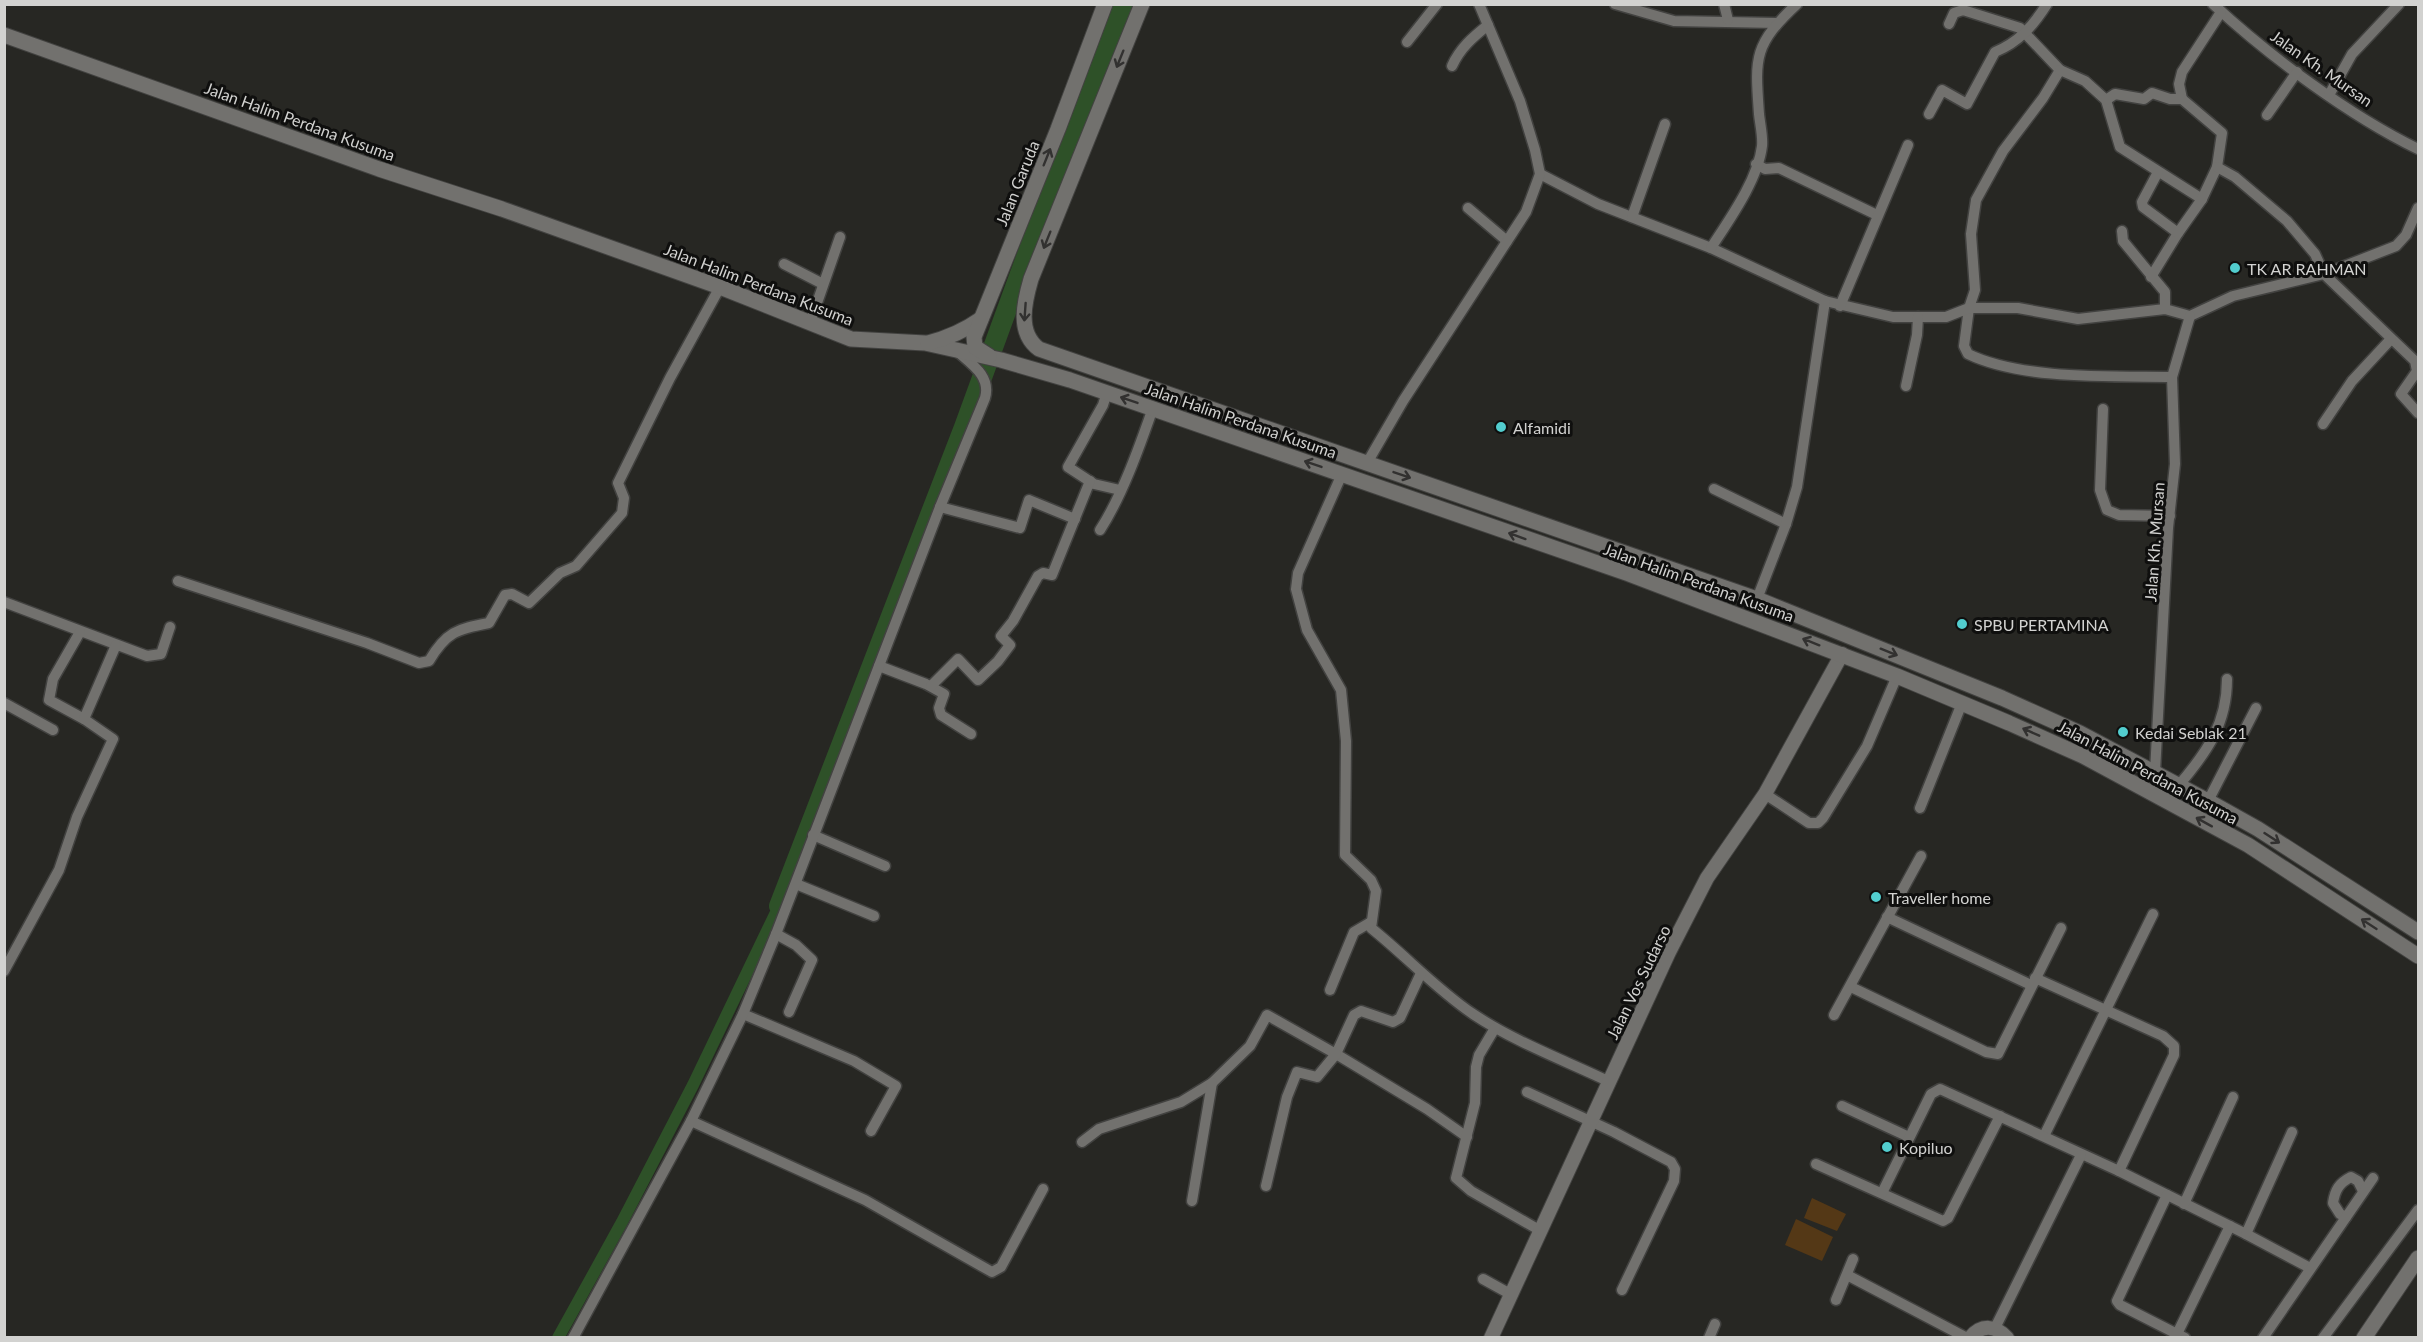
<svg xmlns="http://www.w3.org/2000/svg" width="2423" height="1342" viewBox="0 0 2423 1342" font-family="Lato,sans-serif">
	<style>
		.green { fill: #543816 }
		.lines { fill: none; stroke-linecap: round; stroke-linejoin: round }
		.canal { stroke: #2e5128; stroke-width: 12 }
		.river { stroke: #2e5128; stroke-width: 20 }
		.minor-casing { stroke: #424240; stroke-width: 13 }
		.tertiary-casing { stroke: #424240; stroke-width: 16 }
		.secondary-casing { stroke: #424240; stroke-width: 17 }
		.minor { stroke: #72716e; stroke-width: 10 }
		.tertiary { stroke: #72716e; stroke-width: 14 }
		.secondary { stroke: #72716e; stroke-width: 15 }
		.oneway { stroke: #323130 }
		.poi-dot { fill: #52cdce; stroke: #0f0f0e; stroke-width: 2 }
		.labels { text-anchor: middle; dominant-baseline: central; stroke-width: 6; stroke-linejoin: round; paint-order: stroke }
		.street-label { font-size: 16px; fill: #d2d2d0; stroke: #0f0f0e }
		.poi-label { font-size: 16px; fill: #d2d2d0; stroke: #0f0f0e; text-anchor: start }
	</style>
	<rect width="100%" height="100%" fill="#272723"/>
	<!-- green -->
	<g class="green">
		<path d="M1812,1198l34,16 -9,17 -33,-13z"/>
		<path d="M1796,1219l37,18 -11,24 -37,-16z"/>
	</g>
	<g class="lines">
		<!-- canal -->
		<path class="canal" d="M558,1338l64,-116 71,-137 86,-179"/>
		<!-- river -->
		<path class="river" d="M779,906l185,-479 92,-252 68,-171"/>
		<!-- minor casing -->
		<g class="minor-casing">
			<g id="minor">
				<path d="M1615,4l59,17 103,2"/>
				<path d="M1724,4l4,16"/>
				<path d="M2213,4c56,52 137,112 205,145"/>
				<path d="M1949,24l5,-11 9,-3 57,18 40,42 -17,28 -40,53 -27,49 -5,34 4,56 -6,18 -5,38 4,8c54,26 144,22 204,23"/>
				<path d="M1407,42l30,-38"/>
				<path d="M1452,66c8,-18 21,-29 36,-41"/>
				<path d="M2060,70l25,11 21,19 14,47 82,52"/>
				<path d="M2329,95l23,-41 47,-50"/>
				<path d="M2182,99l-3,-15 3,-12 39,-60"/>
				<path d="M2106,100l9,-6 29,5 8,-6 18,6h12l40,34 -5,34 -15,32 -24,34 -27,44"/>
				<path d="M1929,114l13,-24 25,14 28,-52c24,-10 38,-26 52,-48"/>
				<path d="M2267,115l30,-43"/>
				<path d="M1756,164l9,5 14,-1 98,47"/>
				<path d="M2217,167l18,10 52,44 28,33 9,20 91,87 2,10 -16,23 17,19"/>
				<path d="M2158,172l-16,30 1,5 35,26"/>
				<path d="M1540,174l58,30 113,44 114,53 68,16h53l23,-9h49l60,11 87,-10 25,7 43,-20 91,-22 72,-28 10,-11 12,-27"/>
				<path d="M1468,208l39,33"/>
				<path d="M1632,217l33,-93"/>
				<path d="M2122,231l1,10 42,51v17"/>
				<path d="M1711,248c18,-28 47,-68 51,-102 1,-10 -2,-22 -3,-32 -4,-56 -6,-69 38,-110"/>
				<path d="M784,264l39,20"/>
				<path d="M1840,306l68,-161"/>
				<path d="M810,323l30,-86"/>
				<path d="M1906,386l11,-51 1,-18"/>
				<path d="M1107,392l-4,13 -35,62 26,17 26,6"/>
				<path d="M2103,409l-3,81 7,20 12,5 51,1"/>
				<path d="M2323,424l29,-43 39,-42"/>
				<path d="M1367,463l36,-62 123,-189 14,-38 -5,-24 -15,-49 -41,-97"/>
				<path d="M1342,474l-44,99 -2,16 11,41 34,60 5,51 -1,114 26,25 5,11 -5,37c35,28 65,61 102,86 42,28 91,46 137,68"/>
				<path d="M1714,489l72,35"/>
				<path d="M940,507l80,21 9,-28 46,19"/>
				<path d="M1100,530c22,-34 39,-82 53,-122"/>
				<path d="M178,581l189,62 52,20 10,-2c17,-29 28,-32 60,-38l16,-28 7,-1 17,9 31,-30 16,-7 46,-53 2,-15 -6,-15 52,-105 50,-91"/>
				<path d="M1757,599l29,-75 11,-37 28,-186"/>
				<path d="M4,602l143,54 14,-2 9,-27"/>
				<path d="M80,632l-27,47 -4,21 35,19"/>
				<path d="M879,666l47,18 18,10 -5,14 2,7 30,19"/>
				<path d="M931,686l27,-27 20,21 20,-19 12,-16 -9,-9 12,-15 25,-45 5,-3 9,2 38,-94"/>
				<path d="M4,703l49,27"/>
				<path d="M2155,772l13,-244 7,-64 -3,-87 18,-61"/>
				<path d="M2179,785c28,-33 48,-61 48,-106"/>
				<path d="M1765,794l44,29h9l5,-5 44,-72 30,-70"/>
				<path d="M2208,801l48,-93"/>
				<path d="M1920,808l42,-105"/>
				<path d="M813,835l72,31"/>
				<path d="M796,884l78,32"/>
				<path d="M1887,917l144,68"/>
				<path d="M776,934l20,11 16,15 -23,52"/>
				<path d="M4,971l55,-101 18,-53 36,-78 -29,-20 32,-74"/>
				<path d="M1421,973l-21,45 -7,4 -32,-11 -7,4 -18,39 91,55 40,28"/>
				<path d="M2035,978l128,58 11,10v9l-55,116"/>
				<path d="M1851,987l135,65 12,2 63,-126"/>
				<path d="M1330,990l24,-58 17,-10"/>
				<path d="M743,1014l111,47 42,25 -25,45"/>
				<path d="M1834,1015l87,-159"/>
				<path d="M1495,1028l-16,27 -3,12 -1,36 -19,75 15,13 70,40"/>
				<path d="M1527,1092l87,40 57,30 4,7 -1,12 -52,109"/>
				<path d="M1842,1106l67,31"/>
				<path d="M691,1121l174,79 127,72 9,-5 42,-78"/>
				<path d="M2044,1136l109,-222"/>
				<path d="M1082,1142l17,-13 82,-27 31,-19 38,-37 17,-31 69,39 -19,23 -20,-5 -10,25 -21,89"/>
				<path d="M1816,1164l127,57 5,-3 52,-102"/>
				<path d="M1882,1193l49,-99 9,-5 179,82 127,63 64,34"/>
				<path d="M2167,1195l-50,106 3,4 65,33"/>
				<path d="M1192,1201l20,-118"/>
				<path d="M2184,1204l49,-107"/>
				<path d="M2346,1217l-6,-3 -7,-11c2,-13 6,-20 18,-26l7,4 5,10"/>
				<path d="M2246,1234l46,-102"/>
				<path d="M1847,1275l120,63"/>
				<path d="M1483,1279l29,16"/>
				<path d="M1836,1300l17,-41"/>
				<path d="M1995,1328l86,-173"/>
				<path d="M573,1338l118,-217 52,-107 33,-80 164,-427 45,-109c6,-21 -12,-33 -27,-46"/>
				<path d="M1709,1338l6,-14"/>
				<path d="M2175,1338l55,-112"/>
				<path d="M2263,1338l110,-160"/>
				<path d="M2323,1338l95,-128"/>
			</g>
		</g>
		<!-- tertiary casing -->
		<g class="tertiary-casing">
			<g id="tertiary">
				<path d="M1491,1338l178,-386 38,-74 58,-84 77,-140"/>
				<path d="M1970,1338c11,-14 26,-13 37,0"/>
			</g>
		</g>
		<!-- secondary casing -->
		<g class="secondary-casing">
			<g id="secondary">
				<path d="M1142,4l-111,275c-7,24 -14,54 8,70l718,250 245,99 78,35 128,68 50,28 160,103"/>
				<path d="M4,35l375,134 123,40 218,78 131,52 74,4 76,17 69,20 559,194 268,102 112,47 74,33 165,89 170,111"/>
				<path d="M928,343c20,-5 36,-12 53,-24"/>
				<path d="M989,356l-14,-9 -1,-10 84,-208 47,-125"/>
				<path d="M2364,1338l54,-80"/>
			</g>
		</g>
		<!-- minor -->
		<use href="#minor" class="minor"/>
		<!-- tertiary -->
		<use href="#tertiary" class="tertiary"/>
		<!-- secondary -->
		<use href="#secondary" class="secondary"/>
	</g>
	<!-- one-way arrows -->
	<defs><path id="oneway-shaft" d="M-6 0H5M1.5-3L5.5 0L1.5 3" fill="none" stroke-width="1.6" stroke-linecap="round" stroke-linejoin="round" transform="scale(1.5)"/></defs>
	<g class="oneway">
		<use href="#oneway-shaft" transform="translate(1120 59) rotate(112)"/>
		<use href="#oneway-shaft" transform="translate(1047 157) rotate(-68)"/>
		<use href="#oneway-shaft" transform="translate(1047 240) rotate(112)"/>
		<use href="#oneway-shaft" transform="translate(1025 312) rotate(94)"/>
		<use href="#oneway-shaft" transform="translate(1129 400) rotate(-161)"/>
		<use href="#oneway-shaft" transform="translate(1313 464) rotate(-161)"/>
		<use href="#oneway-shaft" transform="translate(1402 475) rotate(19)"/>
		<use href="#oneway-shaft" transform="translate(1517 536) rotate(-160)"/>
		<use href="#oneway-shaft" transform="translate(1811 642) rotate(-158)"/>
		<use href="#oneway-shaft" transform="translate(1889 652) rotate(22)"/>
		<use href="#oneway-shaft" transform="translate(2031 732) rotate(-156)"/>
		<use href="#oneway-shaft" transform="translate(2204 822) rotate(-151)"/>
		<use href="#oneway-shaft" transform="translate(2272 838) rotate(33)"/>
		<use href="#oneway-shaft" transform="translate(2369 924) rotate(-147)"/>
	</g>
	<!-- markers -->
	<g class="poi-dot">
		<circle cx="2235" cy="268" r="6"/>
		<circle cx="1501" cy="427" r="6"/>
		<circle cx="1962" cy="624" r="6"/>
		<circle cx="2123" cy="732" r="6"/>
		<circle cx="1876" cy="897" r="6"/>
		<circle cx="1887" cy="1147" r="6"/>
	</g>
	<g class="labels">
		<!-- street labels -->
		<g class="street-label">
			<text transform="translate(2322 68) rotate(35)">Jalan Kh. Mursan</text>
			<text transform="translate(300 121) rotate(20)">Jalan Halim Perdana Kusuma</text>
			<text transform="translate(1017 183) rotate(-68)">Jalan Garuda</text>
			<text transform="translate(759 284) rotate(21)">Jalan Halim Perdana Kusuma</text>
			<text transform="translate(1241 420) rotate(19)">Jalan Halim Perdana Kusuma</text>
			<text transform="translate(2154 542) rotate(-86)">Jalan Kh. Mursan</text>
			<text transform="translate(1699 582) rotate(20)">Jalan Halim Perdana Kusuma</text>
			<text transform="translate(2148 772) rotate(28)">Jalan Halim Perdana Kusuma</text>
			<text transform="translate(1638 982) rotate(-64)">Jalan Vos Sudarso</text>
		</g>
		<!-- poi labels -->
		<g class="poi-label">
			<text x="2247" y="268">TK AR RAHMAN</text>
			<text x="1513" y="427">Alfamidi</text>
			<text x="1974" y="624">SPBU PERTAMINA</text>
			<text x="2135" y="732">Kedai Seblak 21</text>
			<text x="1888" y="897">Traveller home</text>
			<text x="1899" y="1147">Kopiluo</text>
		</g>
	</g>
	<!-- border -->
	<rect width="2423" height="1342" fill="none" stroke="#d2d2d0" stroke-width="12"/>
</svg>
